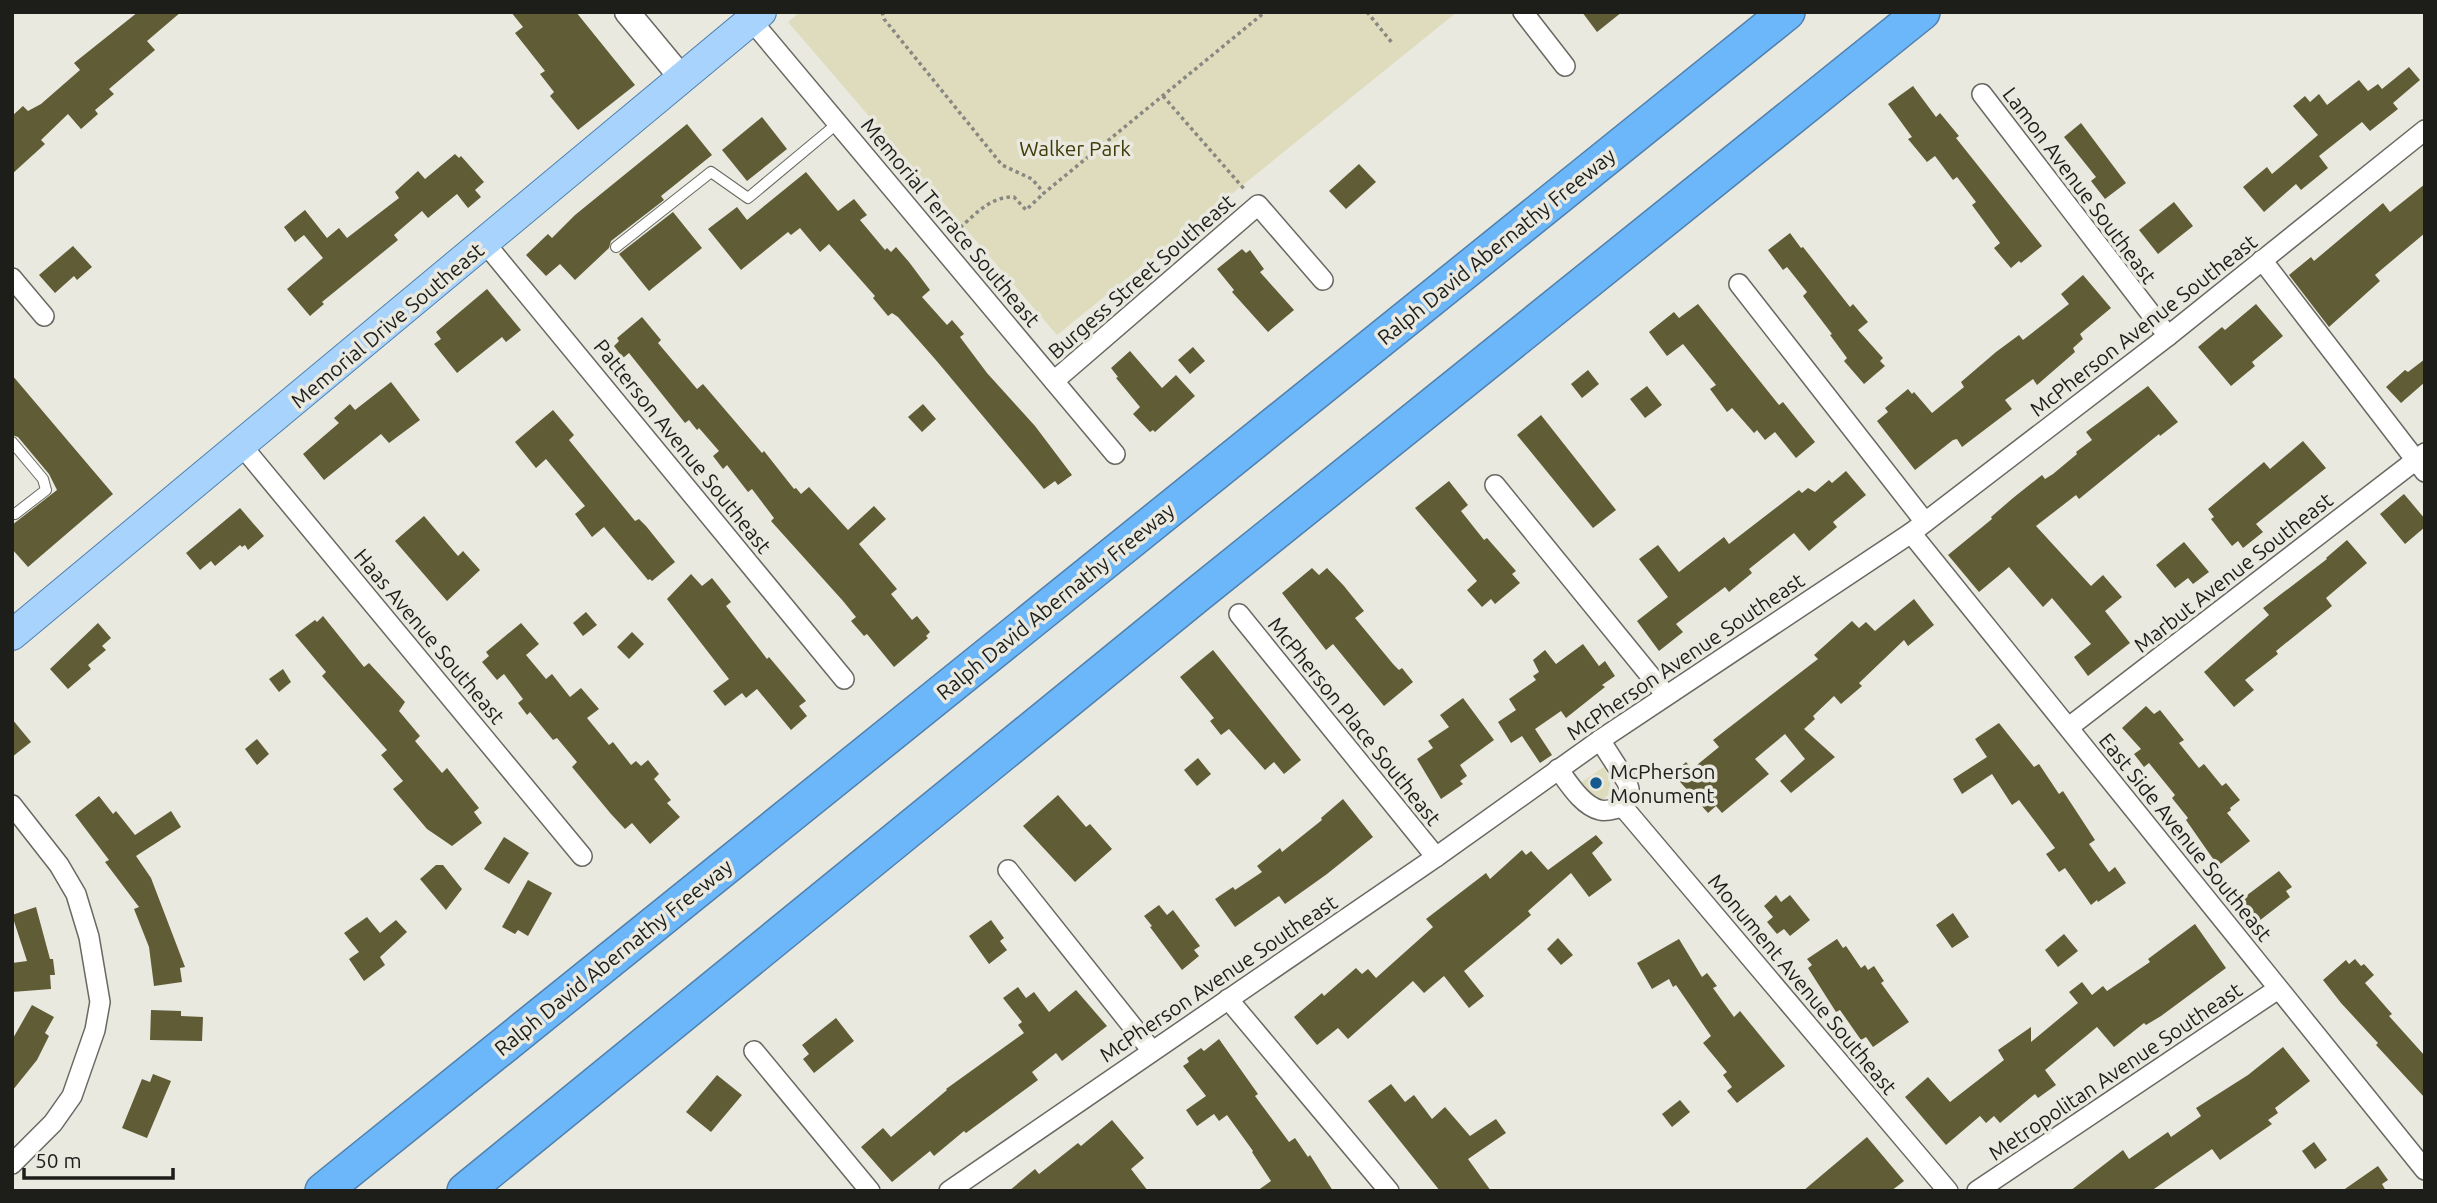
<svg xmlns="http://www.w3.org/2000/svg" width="2437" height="1203" viewBox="0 0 2437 1203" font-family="Ubuntu,sans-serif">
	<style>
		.green { fill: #dedcbc }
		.building { fill: #605d36 }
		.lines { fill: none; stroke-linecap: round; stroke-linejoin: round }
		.service-casing { stroke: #696861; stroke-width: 12 }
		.minor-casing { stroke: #696861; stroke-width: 22 }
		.tertiary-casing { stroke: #696861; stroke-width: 27 }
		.primary-casing { stroke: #5080ac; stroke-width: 32 }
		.motorway-casing { stroke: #5080ac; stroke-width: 38 }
		.path { stroke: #888882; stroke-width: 3.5; stroke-dasharray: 3.5 3.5; stroke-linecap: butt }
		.service { stroke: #fff; stroke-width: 10 }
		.minor { stroke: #fff; stroke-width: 19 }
		.tertiary { stroke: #fff; stroke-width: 24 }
		.primary { stroke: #a7d3fc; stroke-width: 30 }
		.motorway { stroke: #6cb6fa; stroke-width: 35 }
		.poi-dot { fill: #16598e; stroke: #e9e9e0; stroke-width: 2.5 }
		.labels { text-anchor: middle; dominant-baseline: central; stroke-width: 7; stroke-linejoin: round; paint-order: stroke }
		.park-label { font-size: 21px; fill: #403c07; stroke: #e9e9e0 }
		.street-label { font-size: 21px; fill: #1d1d1a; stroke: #e9e9e0 }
		.poi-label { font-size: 21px; fill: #1d1d1a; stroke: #e9e9e0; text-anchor: start }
	</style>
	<rect width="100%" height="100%" fill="#e9e9e0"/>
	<!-- green -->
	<g class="green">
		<path d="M800,12h657l-400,323 -269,-313z"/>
		<path d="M1604,767l6,14 1,11 -7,7 -6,1 -21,-15z"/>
	</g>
	<!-- building -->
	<g class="building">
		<path d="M138,12h43l-34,29 8,9 -46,39 5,5 -19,16 3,4 -17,15 -13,-15 -27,26 4,4 -33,30v-58l11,-10 5,5 13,-7 39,-34 -6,-7z"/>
		<path d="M511,12h65l59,73 -57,45 -28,-34 4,-4 -14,-18 5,-3 -30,-38 8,-6z"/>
		<path d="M1582,12h40l-25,20z"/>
		<path d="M2409,67l11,13 -27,23 5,6 -28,22 -8,-9 -43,34 9,12 -27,22 -5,-6 -32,28 -21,-25 24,-20 5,7 46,-39 -25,-29 12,-10 5,6 9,-8 8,11 32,-25 9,11 10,-7 4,5z"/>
		<path d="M1913,86l23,31 4,-4 19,23 -3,2 86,108 -21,17 -2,-2 -8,7 -17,-20 6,-5 -28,-38 4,-3 -19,-25 -4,3 -18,-24 -8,6 -19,-23 4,-2 -24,-33z"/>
		<path d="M762,117l25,32 -40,32 -25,-31z"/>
		<path d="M2081,123l45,60 -21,16 -14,-18 5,-4 -32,-40z"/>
		<path d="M687,124l25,31 -51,41 3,4 -53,41 -2,7 -34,32 -15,-16 -14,12 -20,-21 22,-21 4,4 23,-23z"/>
		<path d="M455,154l4,4 2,-2 23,26 -9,8 6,7 -13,11 -11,-14 -29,24 -6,-7 -28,24 4,5 -76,62 2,2 -14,12 -23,-27 36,-31 -19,-23 -9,7 -11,-15 21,-17 22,28 12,-10 8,10 52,-40 -4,-6 23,-21 7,8z"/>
		<path d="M1359,164l17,18 -30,27 -17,-18z"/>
		<path d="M806,172l32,39 16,-12 13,16 -7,5 25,30 2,-2 4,4 5,-5 13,15 21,28 -8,7 25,28 5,-5 12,14 -4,3 27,36 48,53 37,49 -14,10 -3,-4 -11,8 -109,-130 -37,-42 -6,-4 -4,3 -15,-18 2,-2 -46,-52 -9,8 -20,-24 -9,7 -3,-3 -47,38 -33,-41 29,-22 10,13z"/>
		<path d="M2425,184v49l-50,42 5,6 -51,46 -40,-52 22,-18 3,4 69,-58 7,9z"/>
		<path d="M2174,202l19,24 -35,28 -19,-24z"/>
		<path d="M673,212l29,36 -53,43 -30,-37z"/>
		<path d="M1790,233l11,15 2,-1 47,60 3,-3 15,18 -10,8 25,28 -3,3 5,5 -21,18 -20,-23 3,-3 -17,-23 2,-1 -29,-38 4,-4 -20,-25 -4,3 -15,-20z"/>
		<path d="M73,246l19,21 -15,13 -3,-4 -19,17 -16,-18z"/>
		<path d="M1242,249l4,4 4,-3 14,19 -4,3 34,38 -26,22 -36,-40 2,-2 -17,-21z"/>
		<path d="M2083,275l28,33 -31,26 3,5 -10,9 2,4 -38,33 -4,-6 -28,21 7,9 -50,38 -5,-8 -4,1 -38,30 -38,-49 11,-9 -3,-4 23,-19 4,5 2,-2 18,21 32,-26 -3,-5 35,-30 23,-17 4,5 46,-36 -8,-10z"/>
		<path d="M487,289l34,41 -15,12 -4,-5 -45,36 -23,-29 7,-5 -5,-7z"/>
		<path d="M1698,304l81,101 4,-3 32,40 -19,16 -21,-26 -10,8 -8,-10 -3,3 -22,-25 -5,4 -17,-23 6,-4 -33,-41 -16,12 -18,-24 25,-20 5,6z"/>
		<path d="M2256,304l27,32 -31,26 3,4 -24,20 -33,-39 24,-20 3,3z"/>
		<path d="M642,317l19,23 -3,3 39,46 6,-5 59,69 2,-2 30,38 2,-1 5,6 8,-7 39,43 26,-24 12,13 -27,25 38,45 -6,5 21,26 5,-4 13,16 -4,4 2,2 -34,29 -27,-33 -3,2 -13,-15 5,-4 -13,-16 -72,-80 3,-3 -22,-29 -4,3 -21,-27 -4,4 -10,-13 6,-5 -20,-23 -2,2 -8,-10 -4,3 -56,-70 -6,5 -9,-12 5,-5 -2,-3z"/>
		<path d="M1193,347l12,14 -15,13 -12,-14z"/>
		<path d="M1130,351l32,37 14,-13 19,21 -40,36 -2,-2 -3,2 -17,-18 7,-7 -24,-29 2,-1 -7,-9z"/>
		<path d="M2425,359v23l-24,21 -15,-16 19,-17 3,2z"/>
		<path d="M1588,370l11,14 -17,14 -11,-14z"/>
		<path d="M12,375l101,119 -85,73 -16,-18v-24l45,-35 -8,-16 -31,-37 -6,-2z"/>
		<path d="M391,382l29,38 -31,23 -8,-9 -57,46 -21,-26 36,-31 -5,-5 16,-14 5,6z"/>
		<path d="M1647,386l15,19 -17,13 -15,-19z"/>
		<path d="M2148,386l30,36 -18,14 -1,-2 -80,65 -3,-4 -40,31 55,60 12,-11 19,22 -17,14 25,32 -42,33 -14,-19 17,-13 -39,-46 -9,9 -34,-40 -30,25 -31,-37 44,-36 -1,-2 22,-19 29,-23 3,4 8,-5 24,-20 -1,-2 16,-12 -6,-8z"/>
		<path d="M923,404l13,15 -14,13 -14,-15z"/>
		<path d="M553,410l21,25 -5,5 66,81 4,-2 7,7 29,36 -23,19 -2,-2 -2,1 -44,-53 -12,10 -17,-23 10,-8 -39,-47 -10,9 -21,-26z"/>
		<path d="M1541,415l75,95 -23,18 -76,-93z"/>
		<path d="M2303,441l23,27 -70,56 7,8 -20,16 -5,-7 -6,5 -21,-27 3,-2 -6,-8 56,-47 6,7z"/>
		<path d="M1846,471l20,24 -33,27 4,5 -28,24 -15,-18 -45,36 3,4 -23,19 -4,-5 -49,37 7,8 -24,19 -22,-30 31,-24 -29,-38 19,-14 21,27 45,-35 5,7 70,-54 3,3 6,-5 7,4 14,-12 3,3z"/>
		<path d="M1449,481l19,24 -7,6 23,29 3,-2 29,33 -4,3 8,9 -25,21 -4,-5 -9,8 -15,-17 10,-9 -62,-73z"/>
		<path d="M2404,494l21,25v8l-20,17 -25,-30z"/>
		<path d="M240,508l24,28 -16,14 -3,-5 -3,2 -2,-2 -25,21 -4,-5 -11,9 -14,-17z"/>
		<path d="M424,516l34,40 5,-5 17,19 -33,31 -52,-60z"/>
		<path d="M2347,540l20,23 -41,35 6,8 -56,45 2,3 -33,26 9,10 -20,17 -30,-35 65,-57 -6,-7 64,-49 -1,-1z"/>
		<path d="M2184,542l25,30 -16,12 -5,-6 -13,10 -19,-23z"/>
		<path d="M1312,568l7,7 8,-7 17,18 20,25 -9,7 38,46 6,6 3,-2 11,14 -29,24 -51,-62 -7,6 -44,-57z"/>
		<path d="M691,574l11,12 10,-8 19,24 -5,4 41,53 2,-2 37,44 -7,5 8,10 -16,14 -34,-41 -11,9 -4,-5 -17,13 -12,-15 16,-12 -62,-80z"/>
		<path d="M1914,599l20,26 -26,21 -4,-6 -45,43 3,3 -21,18 -7,-8 -21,20 2,3 -11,10 31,28 -44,36 -11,-12 25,-22 -20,-25 -30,25 14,15 -47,39 -6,-7 -8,7 -35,-39 13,-12 6,7 27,-22 -6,-7 105,-81 -4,-4 38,-34 7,7 7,-6 9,9z"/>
		<path d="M586,612l11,13 -14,11 -10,-13z"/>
		<path d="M323,616l41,51 5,-4 36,39 -6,9 21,25 -5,5 27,32 5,-5 32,40 -5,4 8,11 -30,23 -25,-17 -34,-40 10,-8 -22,-26 6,-5 -65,-74 4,-4 -31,-37 20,-15 2,2z"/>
		<path d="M98,623l13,15 -9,8 4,4 -18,15 3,4 -23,20 -18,-20z"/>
		<path d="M521,623l18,21 -13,11 20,24 6,-5 18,23 11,-9 18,21 -12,9 22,27 4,-3 18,23 5,-4 5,5 7,-6 11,14 -5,5 17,21 -4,3 13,14 -30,27 -18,-21 -7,6 -14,-15 -39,-47 5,-5 -20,-24 -4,2 -23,-28 -3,3 -9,-12 5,-4 -19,-25 -7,6 -15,-18 7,-6 -3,-4z"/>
		<path d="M632,632l12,12 -15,15 -12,-12z"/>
		<path d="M1583,644l16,22 6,-5 10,15 -13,9 3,2 -39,31 -5,-7 -26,18 17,26 -12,8 -18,-27 -11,7 -13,-21 18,-12 -7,-11 27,-19 -3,-4 6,-4 -6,-12 12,-10 11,14z"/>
		<path d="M1213,650l88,110 -17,14 -10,-12 -9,8 -36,-41 -8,6 -11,-14 4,-3 -34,-41z"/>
		<path d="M283,669l8,13 -12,10 -10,-13z"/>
		<path d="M1463,698l31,42 -34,25 7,11 -7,5 3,3 -22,15 -24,-40 16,-11 -5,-7 21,-14 -9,-12z"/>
		<path d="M2146,706l8,8 6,-4 24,30 -5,3 20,25 5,-4 18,22 4,-3 14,17 -10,8 1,2 -4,3 23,28 -32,25 -32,-46 2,-2 -16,-20 3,-3 -26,-32 -5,4 -10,-13 7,-5 -19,-21z"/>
		<path d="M12,719l19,23 -19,15z"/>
		<path d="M1999,723l35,44 5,-3 20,30 4,-3 32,49 -6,4 20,28 6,-5 11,16 -28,19 -1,-2 -6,5 -26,-37 -6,4 -13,-18 9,-6 -36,-48 -7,5 -20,-31 -30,20 -9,-15 34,-22 -12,-18z"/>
		<path d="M257,739l12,15 -12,11 -12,-16z"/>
		<path d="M1198,758l13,16 -14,12 -13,-16z"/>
		<path d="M1058,795l28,32 4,-3 22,25 -37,33 -52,-56z"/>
		<path d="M99,796l14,18 3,-3 19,24 36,-24 10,16 -45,29 15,22 34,89 -5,1 2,14 -28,4 -5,-39 -15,-38 5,-2 -34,-45 4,-2 -34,-45z"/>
		<path d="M1343,799l30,38 -46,37 -42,30 -6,-8 -44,31 -20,-28 18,-12 2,3 27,-18 -5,-6 23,-18 2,4 40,-32 -1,-2z"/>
		<path d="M1596,835l7,8 -11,10 20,27 -23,17 -18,-24 -43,38 3,4 -67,56 20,25 -15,12 -25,-32 -20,17 -11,-12 -65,58 -10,-11 -21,17 -23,-28 28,-24 2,3 32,-28 6,6 6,-5 8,9 57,-51 -7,-8 60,-46 4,6 32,-29 4,5 5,-4 17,19z"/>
		<path d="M504,837l25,16 -20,31 -25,-15z"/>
		<path d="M436,865h7l19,24 -16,21 -26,-31z"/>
		<path d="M2279,871l13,16 -6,4 4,6 -31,24 -17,-22z"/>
		<path d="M528,880l24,13 -24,43 -10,-6 -3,4 -13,-7z"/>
		<path d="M1776,895l5,7 9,-7 20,25 -20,16 -6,-7 -7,5 -10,-12 6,-5 -9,-11z"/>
		<path d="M1159,905l8,10 6,-5 27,36 -6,4 5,6 -17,14 -32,-43 2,-1 -8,-10z"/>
		<path d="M36,907l14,52h3l2,16h-5l1,14 -39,3v-29l15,-2 -15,-46z"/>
		<path d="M1953,913l16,24 -17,11 -16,-23z"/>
		<path d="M367,917l13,16 16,-13 11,12 -27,25 5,8 -21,16 -15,-22 10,-7 -15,-19z"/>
		<path d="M991,920l13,18 -4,3 7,9 -18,14 -20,-28z"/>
		<path d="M2195,924l31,44 -65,48 -15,9 -2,-2 -30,24 -17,-20 -52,43 11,15 -18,13 -3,-4 -35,29 -6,-7 -8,7 -6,-7 -34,29 -41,-48 23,-20 22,25 54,-42 -6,-10 33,-23v15l47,-39 -9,-11 13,-10 10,13 11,-9 4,5 43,-29 -2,-3z"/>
		<path d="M2064,934l14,17 -20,16 -13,-17z"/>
		<path d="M1558,938l15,17 -12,10 -14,-16z"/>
		<path d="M1679,939l23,38 5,-4 10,13 -4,2 21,29 6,-6 45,55 -48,37 -10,-12 5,-4 -9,-12 4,-3 -24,-29 8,-7 -35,-51 -3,2 -4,-8 -17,10 -15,-26z"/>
		<path d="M1837,939l6,9 3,-2 15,22 4,-3 3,5 6,-4 10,15 -3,2 28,39 -36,25 -7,-10 -5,3 -21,-30 -4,2 -28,-44 4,-3 -5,-6z"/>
		<path d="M2355,959l6,7 3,-2 10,11 -9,8 27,31 -3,2 36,40v42l-49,-53 2,-2 -37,-40 -18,-23 23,-20 3,4z"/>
		<path d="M1018,987l8,11 8,-6 15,20 27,-22 31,36 -45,35 -6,-8 -24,19 6,8 -72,53 -2,-2 -30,25 -4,-5 -38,31 -31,-35 22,-19 8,9 56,-47 -1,-1 78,-56 -6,-8 4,-3 -19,-24z"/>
		<path d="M32,1005l22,12 -9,16 4,3 -12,24 -25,31v-51z"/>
		<path d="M151,1010l30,1v5l22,1 -1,24 -52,-1z"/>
		<path d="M836,1018l18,23 -40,32 -11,-14 6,-5 -7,-9z"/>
		<path d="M1219,1039l39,55 -3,2 34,46 6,-4 13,19 2,-2 23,36h-76l14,-10 -19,-29 1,-1 -26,-36 -8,6 -5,-7 -17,12 -11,-16 20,-14 -23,-30 6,-4 -2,-4 14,-10 3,3z"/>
		<path d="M2283,1047l27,34 -35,27 3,5 -10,7 4,4 -52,36 -8,-11 -61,42h-81l53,-41 6,9 39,-27 3,5 30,-21 -5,-8 52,-33z"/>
		<path d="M153,1074l18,7 -24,57 -25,-10 20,-49 8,3z"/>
		<path d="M717,1075l25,20 -31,37 -25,-20z"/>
		<path d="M1391,1084l14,18 9,-7 18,24 13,-12 25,29 26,-17 10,14 -38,26 23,32h-51l-72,-90z"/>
		<path d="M1680,1100l10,12 -18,15 -10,-13z"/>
		<path d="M1112,1120l32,38 -13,11 17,22h-139l26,-22 4,5 39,-31 3,3z"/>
		<path d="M1867,1137l37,44 -13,10h-88z"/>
		<path d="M2314,1142l13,18 -12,9 -13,-18z"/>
		<path d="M2378,1166l10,14 -6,4 4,7h-44z"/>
	</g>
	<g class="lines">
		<!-- service casing -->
		<g class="service-casing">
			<g id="service">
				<path d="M616,247l95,-75 37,26 90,-75"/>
				<path d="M12,442l31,37 3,11 -31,24h-3"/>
			</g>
		</g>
		<!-- minor casing -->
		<g class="minor-casing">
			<g id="minor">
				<path d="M1523,12l42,54"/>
				<path d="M751,20l364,434"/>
				<path d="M1982,94l186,242"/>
				<path d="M485,243l359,436"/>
				<path d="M2262,260l163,212"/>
				<path d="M12,278l32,38"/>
				<path d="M1739,284l186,238"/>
				<path d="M1054,381l204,-176 65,75"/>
				<path d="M242,446l340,410"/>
				<path d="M1495,485l171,210"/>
				<path d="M1911,533l514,637"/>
				<path d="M1239,614l197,243"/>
				<path d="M2069,727l356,-274"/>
				<path d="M1600,740l27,42 2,7 -6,18"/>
				<path d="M1558,769c10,13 24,37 42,41 7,2 16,-2 23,-3"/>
				<path d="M12,805l47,60 17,29 13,43 11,65 -5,28 -23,66 -19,27 -41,41"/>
				<path d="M1623,807l325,384"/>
				<path d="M1008,870l144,181"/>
				<path d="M1228,999l161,192"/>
				<path d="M754,1051l116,140"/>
				<path d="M949,1191l487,-334 164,-117 311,-207 257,-197 257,-206"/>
				<path d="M1977,1191l301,-202"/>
			</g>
		</g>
		<!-- tertiary casing -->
		<g class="tertiary-casing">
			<path id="tertiary" d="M627,12l54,65"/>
		</g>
		<!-- primary casing -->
		<g class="primary-casing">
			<path id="primary" d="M12,635l749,-623"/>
		</g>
		<!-- motorway casing -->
		<g class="motorway-casing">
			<g id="motorway">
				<path d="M323,1191l1464,-1179"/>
				<path d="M465,1191l733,-597 724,-582"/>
			</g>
		</g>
		<!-- path -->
		<g class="path">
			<path d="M882,12l2,7 118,146 30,14 12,14 221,-181"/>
			<path d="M1367,12l26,32"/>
			<path d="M1163,96l82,94"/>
			<path d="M955,232c18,-15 34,-36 59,-35l12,13 18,-17"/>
		</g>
		<!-- service -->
		<use href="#service" class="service"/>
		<!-- minor -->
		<use href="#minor" class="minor"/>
		<!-- tertiary -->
		<use href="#tertiary" class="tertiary"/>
		<!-- primary -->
		<use href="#primary" class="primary"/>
		<!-- motorway -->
		<use href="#motorway" class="motorway"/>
	</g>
	<!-- markers -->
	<circle class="poi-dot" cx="1596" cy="783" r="7"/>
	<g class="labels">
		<!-- park labels -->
		<g class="park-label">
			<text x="1075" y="148">Walker Park</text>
		</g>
		<!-- street labels -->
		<g class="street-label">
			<text transform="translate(2080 185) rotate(53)">Lamon Avenue Southeast</text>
			<text transform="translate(951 222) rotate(50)">Memorial Terrace Southeast</text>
			<text transform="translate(1496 246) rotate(-39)">Ralph David Abernathy Freeway</text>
			<text transform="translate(1141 276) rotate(-41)">Burgess Street Southeast</text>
			<text transform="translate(387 325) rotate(-40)">Memorial Drive Southeast</text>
			<text transform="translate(2143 325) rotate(-38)">McPherson Avenue Southeast</text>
			<text transform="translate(683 446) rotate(51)">Patterson Avenue Southeast</text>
			<text transform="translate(2233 572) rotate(-38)">Marbut Avenue Southeast</text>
			<text transform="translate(1055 601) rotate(-39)">Ralph David Abernathy Freeway</text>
			<text transform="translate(430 636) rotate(50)">Haas Avenue Southeast</text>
			<text transform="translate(1685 656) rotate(-34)">McPherson Avenue Southeast</text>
			<text transform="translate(1355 721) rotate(51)">McPherson Place Southeast</text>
			<text transform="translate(2186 837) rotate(51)">East Side Avenue Southeast</text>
			<text transform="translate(613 957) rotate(-39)">Ralph David Abernathy Freeway</text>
			<text transform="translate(1218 978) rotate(-34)">McPherson Avenue Southeast</text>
			<text transform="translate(1803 984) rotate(50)">Monument Avenue Southeast</text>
			<text transform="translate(2115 1071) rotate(-34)">Metropolitan Avenue Southeast</text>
		</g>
		<!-- poi labels -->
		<g class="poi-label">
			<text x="1610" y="771">McPherson<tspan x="1610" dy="24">Monument</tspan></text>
		</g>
	</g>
	<!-- border -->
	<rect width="2437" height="1203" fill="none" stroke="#1d1d1a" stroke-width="28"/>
	<!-- scale -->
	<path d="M24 1168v10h149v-10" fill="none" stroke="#1d1d1a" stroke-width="3.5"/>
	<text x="35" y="1168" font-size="21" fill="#1d1d1a" stroke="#e9e9e0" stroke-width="5" paint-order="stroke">50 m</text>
</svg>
